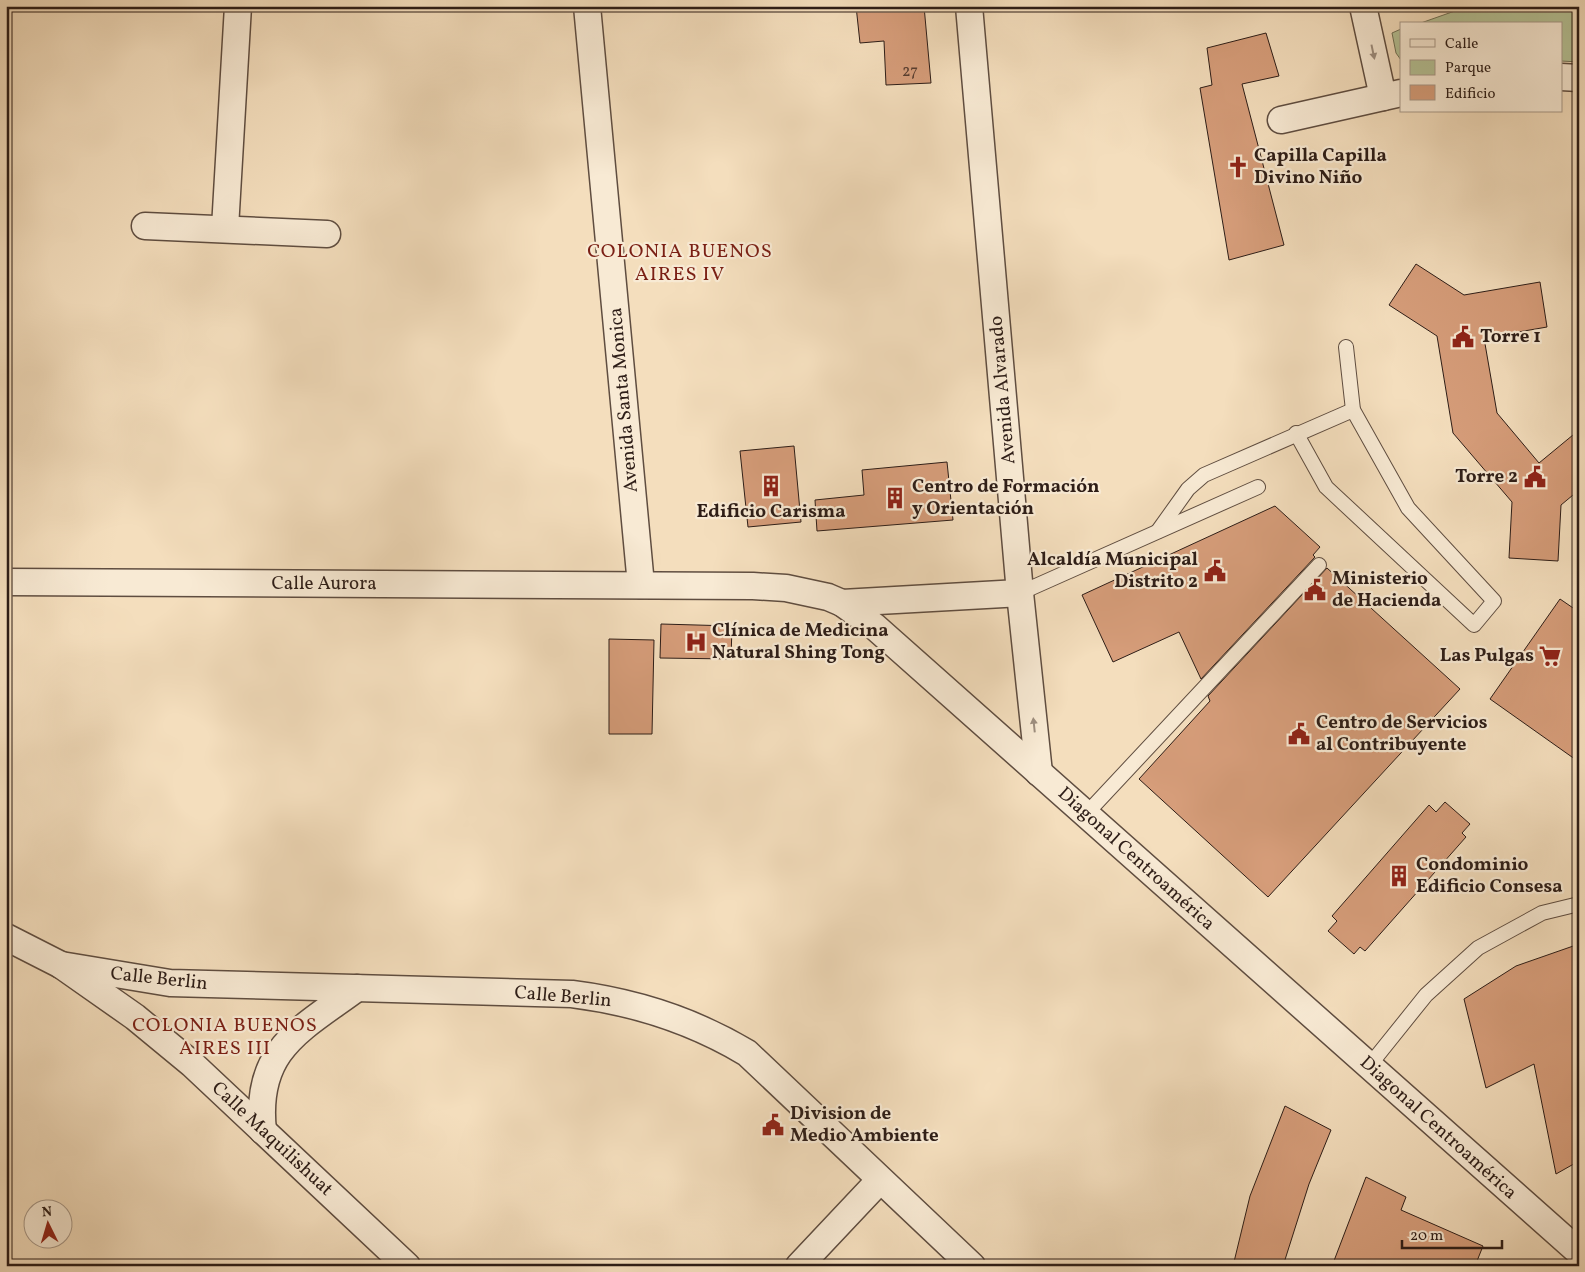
<svg xmlns="http://www.w3.org/2000/svg" width="1585" height="1272" viewBox="0 0 1585 1272" font-family="Vollkorn,serif">
	<style>
		.green { fill: #b5c296; stroke: #717056 }
		.building { fill: #d69d7a; stroke: #2d1d17 }
		.lines { fill: none; stroke-linecap: round; stroke-linejoin: round }
		.lane-casing { stroke: #5f4d40; stroke-width: 16 }
		.street-casing { stroke: #5f4d40; stroke-width: 29 }
		.lane { stroke: #f8ead4; stroke-width: 14 }
		.street { stroke: #f8ead4; stroke-width: 26 }
		.oneway { fill: #9d8e7f }
		.labels { text-anchor: middle; dominant-baseline: central; stroke-width: 4.5; stroke-linejoin: round; paint-order: stroke }
		.number-label { font-size: 16px; fill: #573d30 }
		.poi-label { font-size: 19px; font-weight: bold; fill: #2d1d17; stroke: #f8ead4; text-anchor: start }
		.street-label { font-size: 19px; fill: #2d1d17; stroke: #f8ead4 }
		.neighbourhood-label { font-size: 20px; letter-spacing: 1px; fill: #7a1f14; stroke: #f8ead4 }
	</style>
	<rect width="100%" height="100%" fill="#f4debd"/>
	<filter id="stains"><feTurbulence type="fractalNoise" baseFrequency=".004" numOctaves="4"/><feColorMatrix values="0 0 0 0 .2 0 0 0 0 .09 0 0 0 0 .02 0 0 0 .5 -.17"/></filter>
	<radialGradient id="worn" r=".72"><stop offset=".6" stop-color="#630" stop-opacity="0"/><stop offset="1" stop-color="#630" stop-opacity=".3"/></radialGradient>
	<!-- green -->
	<g class="green">
		<path d="M1469,6h110v56l-18,-1v-37h-143z"/>
		<path d="M1401,29v31l-5,-7 -4,-20z"/>
	</g>
	<!-- building -->
	<g class="building">
		<path d="M856,6h68l7,77 -45,2 -2,-44 -24,2z"/>
		<path d="M1266,33l13,43 -37,8 42,161 -55,15 -29,-172 12,-3 -5,-37z"/>
		<path d="M1416,264l48,31 76,-13 7,45 -63,11 13,75 42,50 40,-33v60l-18,15 -3,56 -49,-3 3,-56 -59,-69 -16,-97 -48,-31z"/>
		<path d="M794,446l7,76 -53,5 -8,-76z"/>
		<path d="M947,462l6,58 -136,11 -2,-31 49,-5 -2,-25z"/>
		<path d="M1275,506l45,41 -7,8 2,2 -114,122 -22,-47 -66,30 -31,-67z"/>
		<path d="M1327,568l133,121 -192,208 -129,-118 71,-78 -2,-5z"/>
		<path d="M1560,599l19,13v150l-89,-63z"/>
		<path d="M661,624l71,2 -1,33 -71,-1z"/>
		<path d="M609,639l45,1 -2,94h-43z"/>
		<path d="M1445,802l25,22 -8,9 4,4 -101,114 -5,-4 -6,7 -26,-23 9,-10 -5,-5 97,-111 7,7z"/>
		<path d="M1579,944v217l-23,13 -22,-110 -48,24 -22,-89 52,-33z"/>
		<path d="M1285,1106l46,24 -22,54 -26,82h-50l17,-70z"/>
		<path d="M1366,1177l40,20 -5,13 82,36 -8,20h-143z"/>
	</g>
	<g class="lines">
		<!-- lane casing -->
		<g class="lane-casing">
			<g id="lane">
				<path d="M1296,433l30,54 148,138 20,-24 -86,-93 -55,-98 -7,-63"/>
				<path d="M1158,531l30,-42 16,-14 149,-65"/>
				<path d="M1020,593l238,-106"/>
				<path d="M1087,813l232,-248"/>
				<path d="M1369,1066l57,-71 52,-47 64,-35 37,-9"/>
			</g>
		</g>
		<!-- street casing -->
		<g class="street-casing">
			<g id="street">
				<path d="M587,6l54,579"/>
				<path d="M969,6l51,587 19,180"/>
				<path d="M1363,6l20,91"/>
				<path d="M1561,77l18,1"/>
				<path d="M1281,120l120,-27"/>
				<path d="M145,226l182,8"/>
				<path d="M225,228l13,-222"/>
				<path d="M6,582l747,4 33,2 42,9 14,6 32,23 705,626"/>
				<path d="M842,603l178,-10"/>
				<path d="M6,937l55,28 74,52 57,47 215,202"/>
				<path d="M61,965l109,18 402,11c63,8 120,26 175,59l225,213"/>
				<path d="M263,1131c-9,-81 37,-101 94,-143"/>
				<path d="M799,1266l81,-86"/>
			</g>
		</g>
		<!-- lane -->
		<use href="#lane" class="lane"/>
		<!-- street -->
		<use href="#street" class="street"/>
	</g>
	<!-- one-way arrows -->
	<defs><path id="oneway-solid" d="M-6-.8H1V-3.2L6.5 0L1 3.2V.8H-6Z" transform="scale(1.25)"/></defs>
	<g class="oneway">
		<use href="#oneway-solid" transform="translate(1373 52) rotate(78)"/>
		<use href="#oneway-solid" transform="translate(1034 725) rotate(-96)"/>
	</g>
	<!-- icons -->
	<defs>
		<g id="church-bare" transform="scale(1.725)"><path d="M-1.2-6h2.4v3.5h3.3v2.4h-3.3V6h-2.4V-.1h-3.3v-2.4h3.3Z" fill="#8f2418" stroke="#f8ead4" stroke-width="2.5" paint-order="stroke"/></g>
		<g id="civic-bare" transform="scale(1.725)"><path d="M-.6-6.5H3V-4.5H.6V-3L4-1V1h2V6H-6V1h2V-1L-.6-3ZM-1.2 2.5V6h2.4V2.5Z" fill="#8f2418" stroke="#f8ead4" stroke-width="2.5" paint-order="stroke"/></g>
		<g id="building-bare" transform="scale(1.725)"><path d="M-4-6H4V6H1V3H-1V6H-4ZM-2.5-4.3h1.7v1.8h-1.7ZM.8-4.3h1.7v1.8H.8ZM-2.5-1h1.7V.8h-1.7ZM.8-1h1.7V.8H.8Z" fill="#8f2418" stroke="#f8ead4" stroke-width="2.5" paint-order="stroke"/></g>
		<g id="hospital-bare" transform="scale(1.725)"><path d="M-5-5h3v3.5h4V-5h3V5h-3V1.5h-4V5h-3Z" fill="#8f2418" stroke="#f8ead4" stroke-width="2.5" paint-order="stroke"/></g>
		<g id="supermarket-bare" transform="scale(1.725)"><path d="M-6-5.5h2.5l.6 2H6L4.5 2H-2.5L-4.4-4H-6ZM-1.5 3.2a1.3 1.3 0 1 0 .1 0ZM3 3.2a1.3 1.3 0 1 0 .1 0Z" fill="#8f2418" stroke="#f8ead4" stroke-width="2.5" paint-order="stroke"/></g>
	</defs>
	<g fill-rule="evenodd">
		<use href="#church-bare" x="1238" y="167"/>
		<use href="#civic-bare" x="1463" y="337"/>
		<use href="#civic-bare" x="1535" y="477"/>
		<use href="#building-bare" x="771" y="486"/>
		<use href="#building-bare" x="895" y="498"/>
		<use href="#civic-bare" x="1215" y="571"/>
		<use href="#civic-bare" x="1315" y="590"/>
		<use href="#hospital-bare" x="696" y="642"/>
		<use href="#supermarket-bare" x="1550" y="656"/>
		<use href="#civic-bare" x="1299" y="734"/>
		<use href="#building-bare" x="1399" y="876"/>
		<use href="#civic-bare" x="773" y="1125"/>
	</g>
	<g class="labels">
		<!-- number labels -->
		<g class="number-label">
			<text x="910" y="72">27</text>
		</g>
		<!-- poi labels -->
		<g class="poi-label">
			<text x="1254" y="156">Capilla Capilla<tspan x="1254" dy="22">Divino Niño</tspan></text>
			<text x="1480" y="337">Torre 1</text>
			<text x="1518" y="477" text-anchor="end">Torre 2</text>
			<text x="912" y="487">Centro de Formación<tspan x="912" dy="22">y Orientación</tspan></text>
			<text x="771" y="512" text-anchor="middle">Edificio Carisma</text>
			<text x="1198" y="560" text-anchor="end">Alcaldía Municipal<tspan x="1198" dy="22">Distrito 2</tspan></text>
			<text x="1332" y="579">Ministerio<tspan x="1332" dy="22">de Hacienda</tspan></text>
			<text x="712" y="631">Clínica de Medicina<tspan x="712" dy="22">Natural Shing Tong</tspan></text>
			<text x="1534" y="656" text-anchor="end">Las Pulgas</text>
			<text x="1316" y="723">Centro de Servicios<tspan x="1316" dy="22">al Contribuyente</tspan></text>
			<text x="1416" y="865">Condominio<tspan x="1416" dy="22">Edificio Consesa</tspan></text>
			<text x="790" y="1114">Division de<tspan x="790" dy="22">Medio Ambiente</tspan></text>
		</g>
		<!-- street labels -->
		<g class="street-label">
			<text transform="translate(1003 390) rotate(-95)">Avenida Alvarado</text>
			<text transform="translate(624 400) rotate(-95)">Avenida Santa Monica</text>
			<text x="324" y="584">Calle Aurora</text>
			<text transform="translate(1136 859) rotate(42)">Diagonal Centroamérica</text>
			<text transform="translate(159 979) rotate(6)">Calle Berlin</text>
			<text transform="translate(563 997) rotate(5)">Calle Berlin</text>
			<text transform="translate(1438 1128) rotate(42)">Diagonal Centroamérica</text>
			<text transform="translate(272 1139) rotate(43)">Calle Maquilishuat</text>
		</g>
		<!-- neighbourhood labels -->
		<g class="neighbourhood-label">
			<text x="680" y="252">COLONIA BUENOS<tspan x="680" dy="23">AIRES IV</tspan></text>
			<text x="225" y="1026">COLONIA BUENOS<tspan x="225" dy="23">AIRES III</tspan></text>
		</g>
	</g>
	<!-- margin -->
	<rect width="1585" height="1272" fill="none" stroke="#f4debd" stroke-width="25"/>
	<rect x="8" y="8" width="1570" height="1257" fill="none" stroke="#2d1d17" stroke-width="2.5"/>
	<rect x="12" y="12" width="1560" height="1247" fill="none" stroke="#2d1d17"/>
	<!-- legend -->
	<rect x="1400" y="22" width="162" height="90" fill="#f8ead4" stroke="#a79888"/>
	<rect x="1410" y="39" width="25" height="8" fill="#f8ead4" stroke="#a79888"/>
	<text x="1445" y="48" font-size="15" fill="#2d1d17">Calle</text>
	<rect x="1410" y="60" width="25" height="15" fill="#b5c296" stroke="#a79888"/>
	<text x="1445" y="72" font-size="15" fill="#2d1d17">Parque</text>
	<rect x="1410" y="85" width="25" height="15" fill="#d69d7a" stroke="#a79888"/>
	<text x="1445" y="98" font-size="15" fill="#2d1d17">Edificio</text>
	<!-- north arrow -->
	<g transform="translate(48 1224) rotate(355)"><circle r="24" fill="#f8ead4" stroke="#a79888"/>
	<path d="M0-4L9 19L0 12L-9 19Z" fill="#8f2418"/>
	<text y="-8" font-size="14" font-weight="bold" text-anchor="middle" fill="#2d1d17">N</text>
	</g>
	<!-- scale -->
	<path d="M1402 1240v8h100v-8" fill="none" stroke="#2d1d17" stroke-width="2.5"/>
	<text x="1410" y="1240" font-size="15" fill="#2d1d17" stroke="#f8ead4" stroke-width="4" paint-order="stroke">20 m</text>
	<rect width="100%" height="100%" filter="url(#stains)"/>
	<rect width="100%" height="100%" fill="url(#worn)"/>
</svg>
